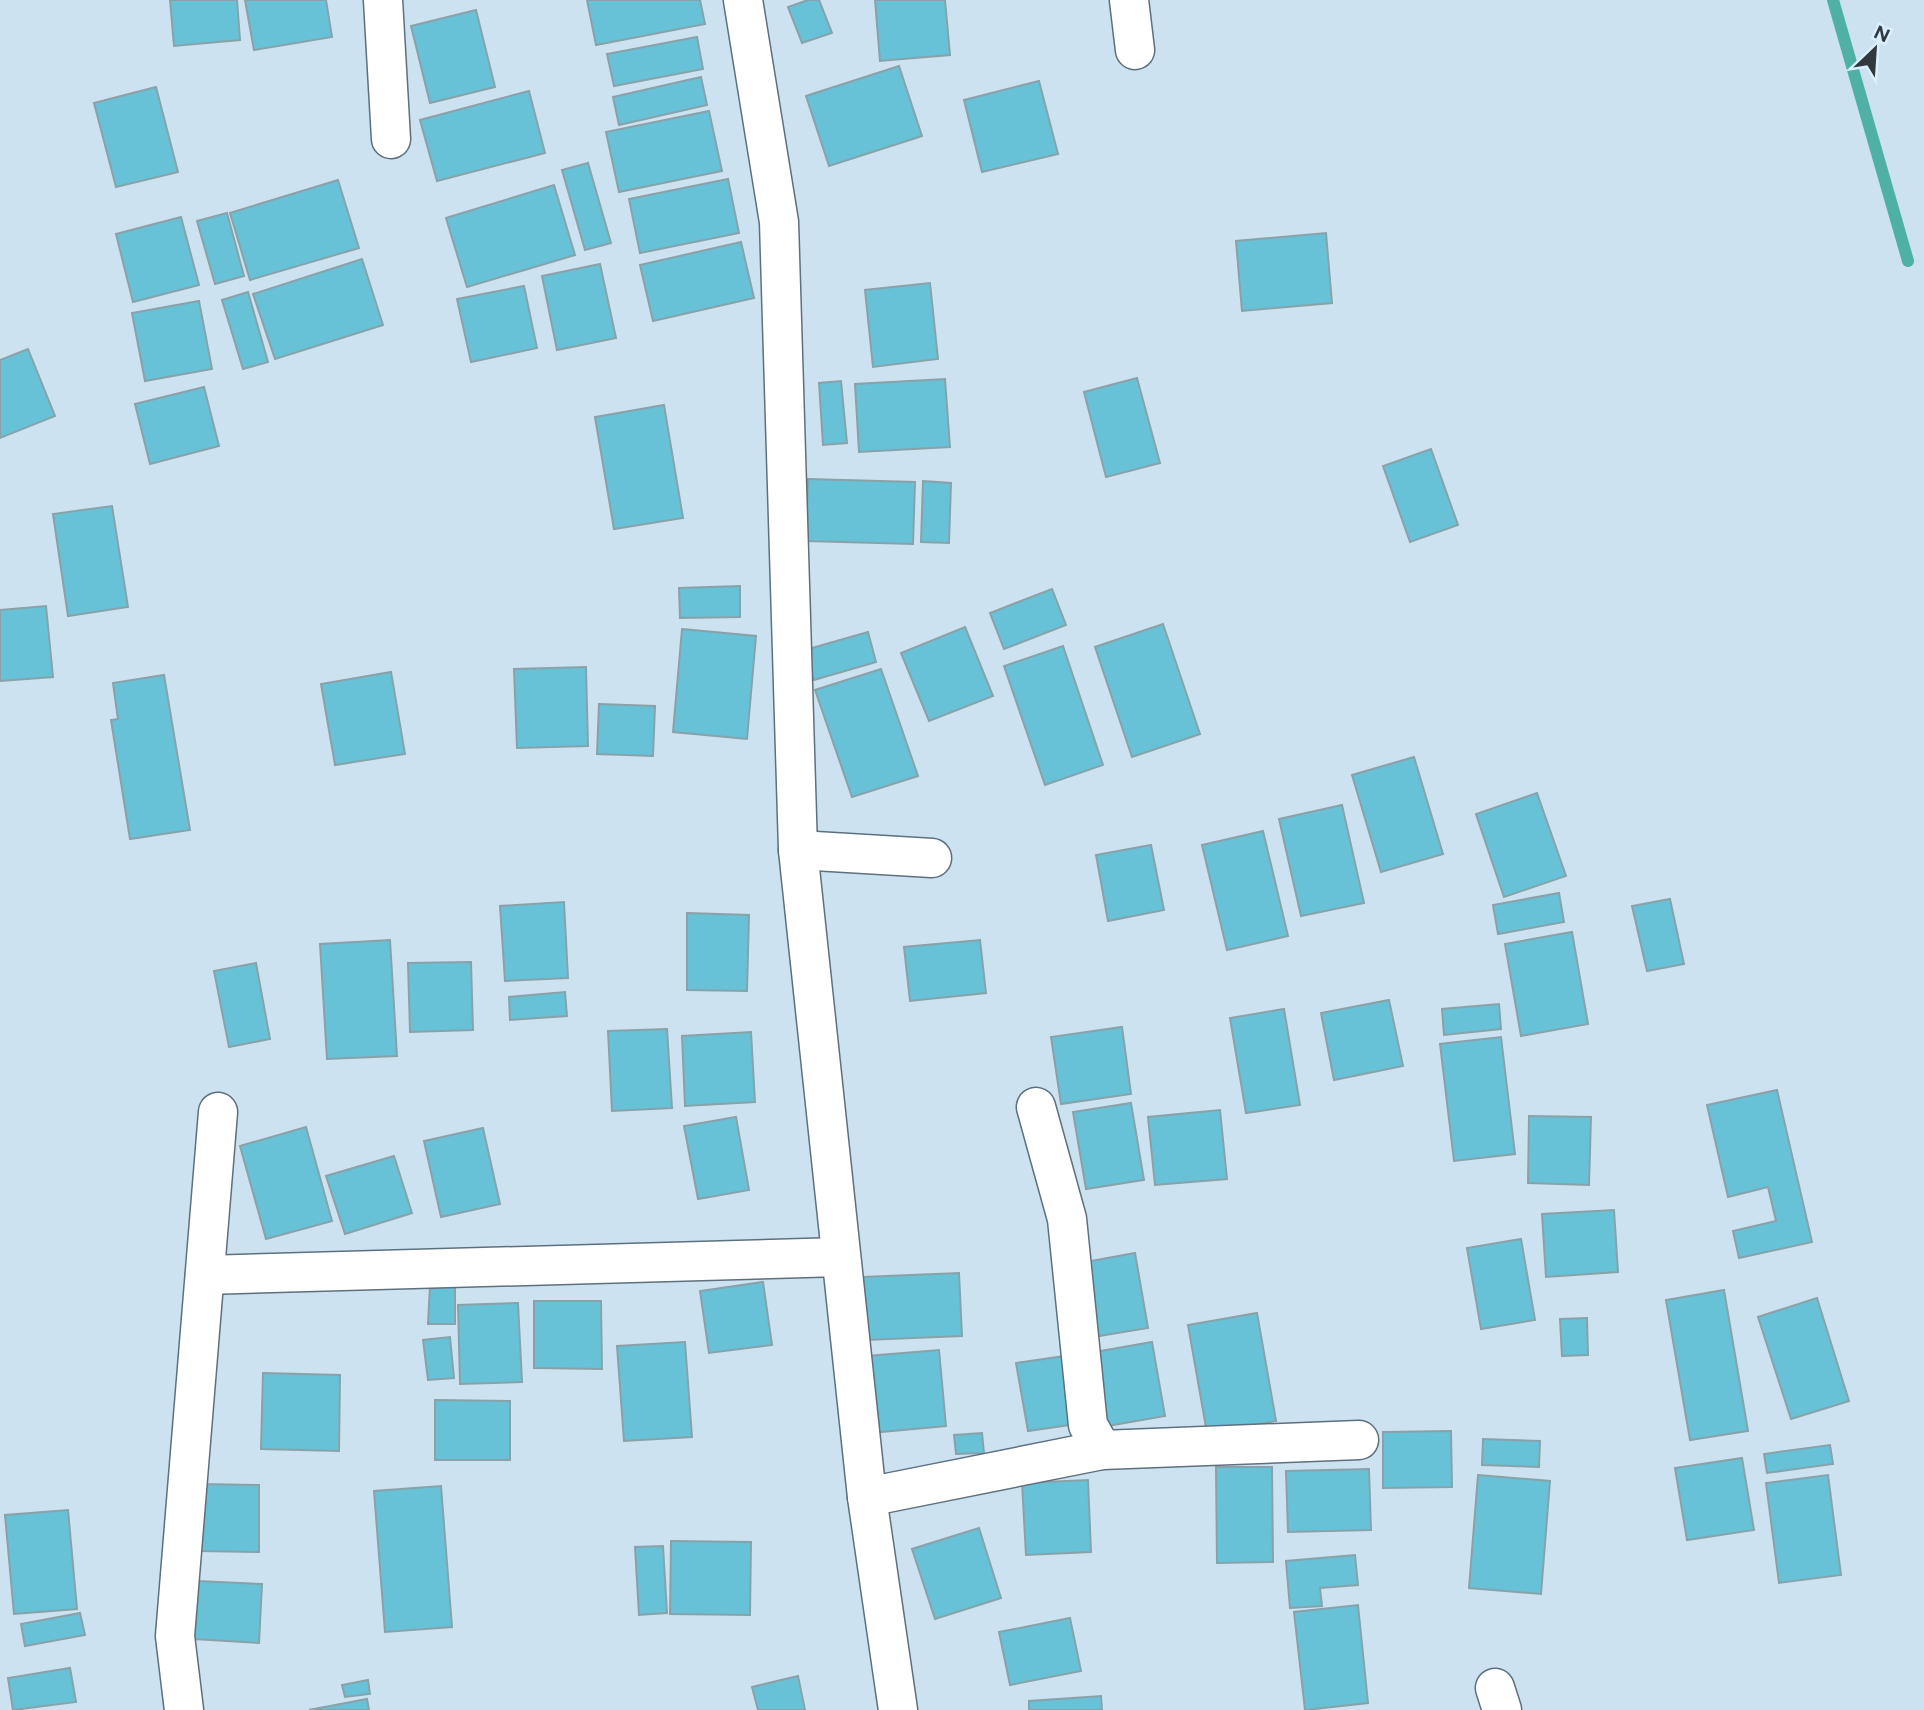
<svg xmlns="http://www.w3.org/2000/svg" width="1924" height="1710" viewBox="0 0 1924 1710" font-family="Figtree,sans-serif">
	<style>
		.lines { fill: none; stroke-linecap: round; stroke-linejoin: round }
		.stream { stroke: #4fb0a8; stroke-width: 12 }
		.building { fill: #67c2d7; stroke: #88a2a9; stroke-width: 2 }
		.street-casing { stroke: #5d707e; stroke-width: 41 }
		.street { stroke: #fff; stroke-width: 38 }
	</style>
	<rect width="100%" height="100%" fill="#cde2f1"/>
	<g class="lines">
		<!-- stream -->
		<path class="stream" d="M1833,0l75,261"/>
	</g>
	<!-- building -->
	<g class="building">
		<path d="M170,0h67l3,40 -66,6z"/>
		<path d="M245,0h81l6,37 -78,13z"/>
		<path d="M587,0h113l5,24 -109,21z"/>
		<path d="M808,0h11l13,33 -30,10 -14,-36z"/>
		<path d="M875,0h70l5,55 -70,6z"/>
		<path d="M476,10l19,77 -65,16 -19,-77z"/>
		<path d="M697,37l6,32 -89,17 -7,-32z"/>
		<path d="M899,66l23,70 -93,30 -23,-70z"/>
		<path d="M701,77l6,28 -88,20 -6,-28z"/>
		<path d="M1039,81l19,73 -76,18 -18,-72z"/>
		<path d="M156,87l22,85 -62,15 -22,-84z"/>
		<path d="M529,91l16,62 -108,28 -17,-61z"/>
		<path d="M709,111l13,60 -103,21 -13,-60z"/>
		<path d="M588,163l23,80 -26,7 -23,-80z"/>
		<path d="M728,179l11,54 -99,20 -11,-54z"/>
		<path d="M338,180l21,68 -109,32 -20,-67z"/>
		<path d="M554,185l21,70 -108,32 -21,-69z"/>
		<path d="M227,213l17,63 -29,8 -18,-63z"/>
		<path d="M181,217l18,68 -66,17 -17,-68z"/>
		<path d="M1326,233l6,70 -90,8 -6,-70z"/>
		<path d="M741,242l13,56 -101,23 -13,-56z"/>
		<path d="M362,259l21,66 -108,34 -22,-65z"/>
		<path d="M600,264l16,74 -59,12 -15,-74z"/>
		<path d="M930,283l8,76 -65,8 -8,-77z"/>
		<path d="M524,286l13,62 -66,14 -14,-63z"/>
		<path d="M248,292l20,70 -25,7 -21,-69z"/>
		<path d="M199,301l13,68 -67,12 -13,-68z"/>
		<path d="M28,349l27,67 -55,22v-78z"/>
		<path d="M1137,378l23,85 -54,14 -22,-85z"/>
		<path d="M945,379l5,68 -91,5 -4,-68z"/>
		<path d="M841,381l6,62 -24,2 -4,-62z"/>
		<path d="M204,387l15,59 -69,18 -15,-60z"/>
		<path d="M664,405l19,113 -69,11 -19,-112z"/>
		<path d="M1431,449l27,76 -48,17 -27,-76z"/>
		<path d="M808,479l107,3 -2,62 -107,-3z"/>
		<path d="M923,481l28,2 -2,60 -28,-1z"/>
		<path d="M112,506l16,101 -60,9 -15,-102z"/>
		<path d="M740,586v31l-60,1 -1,-30z"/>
		<path d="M1052,589l14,36 -62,24 -14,-36z"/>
		<path d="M46,606l7,71 -53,4v-71z"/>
		<path d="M1163,624l37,110 -68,23 -37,-110z"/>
		<path d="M965,627l28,69 -64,25 -28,-68z"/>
		<path d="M682,629l74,7 -9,103 -74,-7z"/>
		<path d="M868,632l8,30 -62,18 -9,-30z"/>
		<path d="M1063,646l40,119 -58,20 -41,-119z"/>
		<path d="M586,667l2,79 -71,2 -3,-79z"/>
		<path d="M881,669l37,107 -66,21 -37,-107z"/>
		<path d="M391,672l14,82 -70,11 -14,-81z"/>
		<path d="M164,675l26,155 -60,9 -19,-119 7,-1 -5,-36z"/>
		<path d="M599,704l56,2 -2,50 -56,-2z"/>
		<path d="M1414,757l29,97 -62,18 -29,-97z"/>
		<path d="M1537,793l29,83 -62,21 -28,-83z"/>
		<path d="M1342,805l22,98 -63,13 -22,-97z"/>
		<path d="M1263,831l25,105 -61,14 -25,-105z"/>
		<path d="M1151,845l13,65 -56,11 -12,-66z"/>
		<path d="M1559,893l5,29 -66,12 -5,-29z"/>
		<path d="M1670,899l14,65 -37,7 -15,-65z"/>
		<path d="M564,902l4,76 -63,3 -5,-75z"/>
		<path d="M687,913l62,2 -2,76 -60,-1z"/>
		<path d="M1572,932l16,92 -67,12 -16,-92z"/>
		<path d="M390,940l7,116 -70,3 -7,-115z"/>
		<path d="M980,940l6,53 -76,8 -6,-54z"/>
		<path d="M471,962l2,68 -63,2 -2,-69z"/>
		<path d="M256,963l14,76 -41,8 -15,-76z"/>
		<path d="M565,992l2,24 -57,4 -1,-23z"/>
		<path d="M1389,1000l14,66 -69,14 -13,-67z"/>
		<path d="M1499,1004l2,25 -57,6 -2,-26z"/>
		<path d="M1284,1009l16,96 -54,8 -16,-95z"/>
		<path d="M1122,1027l9,67 -70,10 -10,-67z"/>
		<path d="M667,1029l5,79 -60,3 -4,-80z"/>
		<path d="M751,1032l4,70 -70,4 -3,-70z"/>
		<path d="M1501,1037l14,117 -61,7 -14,-117z"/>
		<path d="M1777,1090l35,152 -73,16 -6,-27 43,-10 -8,-34 -40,10 -21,-92z"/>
		<path d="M1131,1103l13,77 -58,9 -13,-77z"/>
		<path d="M1220,1110l7,69 -72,6 -7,-68z"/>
		<path d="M1529,1116l62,1 -2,68 -61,-2z"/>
		<path d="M736,1117l13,73 -51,9 -14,-73z"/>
		<path d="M306,1127l26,94 -66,18 -26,-93z"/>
		<path d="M483,1128l17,76 -59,13 -17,-76z"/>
		<path d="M394,1156l18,57 -67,21 -19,-58z"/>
		<path d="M1614,1210l4,62 -72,5 -4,-63z"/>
		<path d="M1521,1239l14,81 -54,9 -14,-81z"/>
		<path d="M1135,1253l13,75 -55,9 -13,-74z"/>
		<path d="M959,1273l3,63 -97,4 -2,-63z"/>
		<path d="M763,1282l9,63 -63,8 -9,-62z"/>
		<path d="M430,1285h25v39h-27z"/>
		<path d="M1724,1290l24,141 -58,9 -24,-140z"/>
		<path d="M1817,1298l32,103 -58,18 -33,-102z"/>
		<path d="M534,1301h67l1,68 -68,-1z"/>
		<path d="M518,1303l4,79 -62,2 -2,-79z"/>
		<path d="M1257,1313l19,108 -69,12 -19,-108z"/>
		<path d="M1587,1318l1,37 -26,1 -2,-37z"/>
		<path d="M450,1337l4,41 -26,2 -5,-40z"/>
		<path d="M685,1342l7,95 -68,4 -7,-95z"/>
		<path d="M1152,1342l13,74 -69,12 -13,-74z"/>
		<path d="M939,1350l7,76 -75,7 -28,-75z"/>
		<path d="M1065,1356l12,68 -49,7 -12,-68z"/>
		<path d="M263,1373l77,2 -1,76 -78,-2z"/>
		<path d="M435,1400l75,1v59h-75z"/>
		<path d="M1451,1431l1,56 -69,1v-56z"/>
		<path d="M982,1433l2,20 -28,1 -2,-19z"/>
		<path d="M1483,1439l57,2 -1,26 -57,-2z"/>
		<path d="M1830,1445l3,19 -66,9 -3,-19z"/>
		<path d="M1742,1458l12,72 -67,10 -12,-72z"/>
		<path d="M1216,1467h56l1,95 -56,1z"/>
		<path d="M1369,1469l2,61 -83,2 -2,-61z"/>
		<path d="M1478,1475l72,6 -9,113 -72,-6z"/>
		<path d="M1828,1475l13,100 -62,8 -13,-100z"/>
		<path d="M1088,1480l3,72 -65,3 -4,-72z"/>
		<path d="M201,1484l58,1v67l-59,-1z"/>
		<path d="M441,1486l11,141 -67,5 -11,-141z"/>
		<path d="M68,1510l9,99 -63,5 -9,-99z"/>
		<path d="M979,1528l22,70 -66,21 -23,-70z"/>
		<path d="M671,1541l80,1 -1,73 -80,-1z"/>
		<path d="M663,1546l4,67 -28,2 -4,-68z"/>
		<path d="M1355,1555l3,30 -38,3 2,18 -32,2 -4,-47z"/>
		<path d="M197,1581l65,3 -3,59 -65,-4z"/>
		<path d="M1358,1605l10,98 -63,7 -11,-98z"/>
		<path d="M80,1613l5,22 -60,11 -4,-22z"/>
		<path d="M1070,1618l11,53 -71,14 -11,-53z"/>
		<path d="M70,1668l6,34 -63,8 -5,-32z"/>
		<path d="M798,1676l7,34h-47l-6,-23z"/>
		<path d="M368,1680l2,14 -25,3 -3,-12z"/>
		<path d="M1101,1696l1,14h-73v-9z"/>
		<path d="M367,1699l2,11h-60z"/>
	</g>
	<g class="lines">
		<!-- street casing -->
		<g class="street-casing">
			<g id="street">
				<path d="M383,0l8,139"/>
				<path d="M743,0l36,222 19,628 69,647 31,213"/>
				<path d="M1129,0l6,50"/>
				<path d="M798,850l134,8"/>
				<path d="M1036,1107l31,112 21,206 14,25"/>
				<path d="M205,1275l635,-18"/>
				<path d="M867,1497l235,-47 257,-10"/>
				<path d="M1495,1688l7,22"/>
				<path d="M184,1710l-9,-74 43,-524"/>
			</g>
		</g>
		<!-- street -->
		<use href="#street" class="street"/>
	</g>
	<!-- north arrow -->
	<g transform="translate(1875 49) rotate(25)" stroke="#daefff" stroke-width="5" paint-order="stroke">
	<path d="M0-5L12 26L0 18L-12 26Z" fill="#31393f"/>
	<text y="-10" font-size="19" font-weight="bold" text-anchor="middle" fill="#31393f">N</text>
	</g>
</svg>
